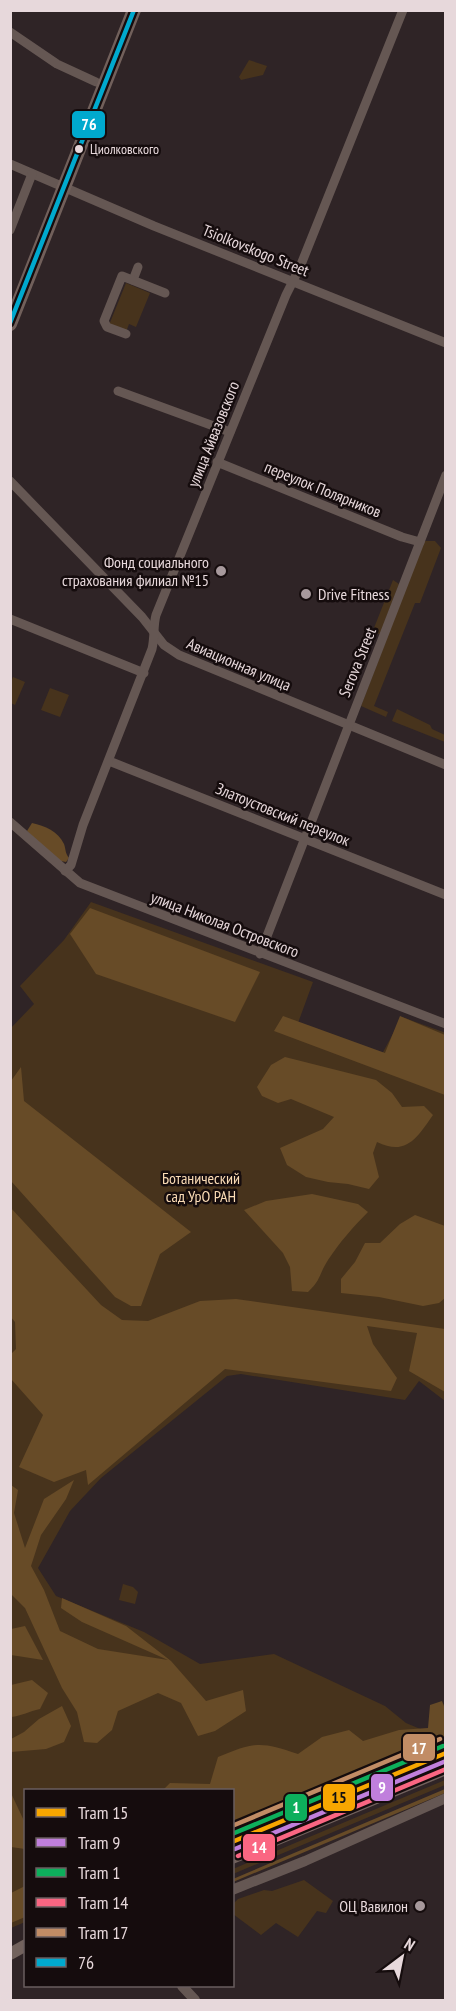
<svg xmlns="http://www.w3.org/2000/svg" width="456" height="2011" viewBox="0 0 456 2011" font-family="'PT Sans Narrow',sans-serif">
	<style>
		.green { fill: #47331c }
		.forest { fill: #674b27 }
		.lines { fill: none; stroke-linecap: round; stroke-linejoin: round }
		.minor { stroke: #655753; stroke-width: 9 }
		.tertiary { stroke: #655753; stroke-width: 10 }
		.secondary { stroke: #72625d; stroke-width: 12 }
		.primary { stroke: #71605b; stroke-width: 14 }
		.bus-1-casing { stroke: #150c0d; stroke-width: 9 }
		.bus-1 { stroke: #00a9ce; stroke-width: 4.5 }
		.tram-1-casing { stroke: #150c0d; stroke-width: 9 }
		.tram-2-casing { stroke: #150c0d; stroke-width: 9 }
		.tram-3-casing { stroke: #150c0d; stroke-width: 9 }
		.tram-4-casing { stroke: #150c0d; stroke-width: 9 }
		.tram-5-casing { stroke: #150c0d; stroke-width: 9 }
		.tram-1 { stroke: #f7a600; stroke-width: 4.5 }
		.tram-2 { stroke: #c07fdc; stroke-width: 4.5 }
		.tram-3 { stroke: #0daf5c; stroke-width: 4.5 }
		.tram-4 { stroke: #fa6682; stroke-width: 4.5 }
		.tram-5 { stroke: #c18c65; stroke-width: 4.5 }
		.bus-dot { fill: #e7d8db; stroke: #150c0d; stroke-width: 2 }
		.poi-dot { fill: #a7999c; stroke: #150c0d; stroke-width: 2 }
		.labels { text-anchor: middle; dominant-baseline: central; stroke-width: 5; stroke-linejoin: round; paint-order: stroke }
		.bus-label { font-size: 14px; fill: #e7d8db; stroke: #150c0d; text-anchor: start }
		.street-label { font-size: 16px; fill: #e7d8db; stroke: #150c0d }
		.poi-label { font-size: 16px; fill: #e7d8db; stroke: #150c0d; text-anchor: end }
		.park-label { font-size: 16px; fill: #fbdcb6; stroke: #150c0d }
		.line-badge { stroke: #150c0d; stroke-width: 2 }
		.badge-label { font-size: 16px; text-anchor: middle; font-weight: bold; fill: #fff }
		.pale-badge-label { font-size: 16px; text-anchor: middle; font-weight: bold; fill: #111 }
	</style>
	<rect width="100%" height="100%" fill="#2f2426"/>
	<!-- green -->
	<g class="green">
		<path d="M249,60l18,6 -4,9 -22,5 -2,-3z"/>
		<path d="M126,283l24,10 -14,34 -7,-3 -3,8 -17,-7z"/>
		<path d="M424,541h11l6,7 -21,55h-5l-41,103 14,6 -2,5 -25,-11z"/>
		<path d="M393,580l6,4 -19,50 -8,-1z"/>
		<path d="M13,677l12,5 -10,23 -4,-2v-21z"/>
		<path d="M50,688l19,7 -9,22 -19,-7z"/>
		<path d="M397,709l33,16 2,4 13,6v7l-53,-21z"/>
		<path d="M91,902l222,80 -15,41 84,31 20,-37 44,16 -1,368 -26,-20 -14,19 -164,-26 -14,2 -126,102 -31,33 -32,57 18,28 88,36 56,32 74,-10 111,52 21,17 24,10 15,-32v38l-212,93 -1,-42h-206l-1,132 -14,6 -1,-899 24,-25 -14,-18 44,-46z"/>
		<path d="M123,1584l10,3 5,5 -3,12 -16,-4z"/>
		<path d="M445,1780v5l-212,89v-5z"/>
		<path d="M304,1880l29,21 -7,12 -9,-2 -19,26 -22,-14 -15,12 -28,-21v-10l5,-5 26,-9 8,1z"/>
	</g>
	<!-- forest -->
	<g class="forest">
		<path d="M32,823c13,3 26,8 32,21 2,6 1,9 5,14l-3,4 -10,-2 -29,-29z"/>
		<path d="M90,908l170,64 -25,50 -139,-48 -26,-40z"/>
		<path d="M283,1016l102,37 15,-37 45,19v60l-171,-64z"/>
		<path d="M285,1057l91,23 16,13 10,14 22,-1 9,9c-15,21 -26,42 -56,27l-4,11 6,24 -10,12 -21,-5 -20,-2 -22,-5 -19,-12 -7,-17 43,-19 11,-12 -43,-18 -13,4 -16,-7 -5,-9 14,-22z"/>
		<path d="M21,1067l3,34 167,131 -31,22 -19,52h-10l-16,-9 -104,-116v-100z"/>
		<path d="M312,1194l46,10 10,8c-15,15 -28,30 -40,48 -9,14 -7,20 -20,32l-16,-1 -2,-24 -7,-14 -39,-43 22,-9z"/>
		<path d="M10,1207l91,98 21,15 26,1 52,-20 36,-2 209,30v63l-36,-21 8,-38 -50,-7 6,18 24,34 -6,13 -166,-22 -137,116 -2,-15 -32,12 -35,-15 24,-52 -32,-36v-25l5,-5 -1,-27 -5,-6z"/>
		<path d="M415,1215l30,11v72l-6,5 -16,3 -44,-9 -38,-4v-14l14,-17 10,-19h15l20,-19z"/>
		<path d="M74,1480l-8,19 -25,36 -10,31 13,24 16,41 38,18 70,11 -86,-38 -21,-14 1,-10 64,28 45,35 35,40 37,-11 3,21 -31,20 -17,5 -17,-33 -23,-10 -40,18 -6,19 -15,13 -13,-1 -7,-30 -15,-24 -37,-80 -15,-15 1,-108 7,5 -4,23 11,35 19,-49z"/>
		<path d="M25,1626l18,34 -32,-5v-26z"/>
		<path d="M32,1680l16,13 -8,16c-11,2 -18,7 -29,8v-32z"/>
		<path d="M442,1701l3,8v32l-84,33 -128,55 -1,-39h-69l7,-7 40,1 8,-27c37,-15 42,-16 80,-3l24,-17 27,-7 14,11 36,-11 29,-2 2,-23z"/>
		<path d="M62,1706l9,20 -7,16 -18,7 -35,3v-13l13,-7 15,-13z"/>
		<path d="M445,1789v4l-212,89v-3z"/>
		<path d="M10,1791l15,32v26l-14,-2z"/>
		<path d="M25,1886v31l-14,6v-30z"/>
	</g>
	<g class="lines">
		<!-- minor -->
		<g class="minor">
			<path d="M10,32l47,32 39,18"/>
			<path d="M10,164l144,62 292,117"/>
			<path d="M10,230l22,-56"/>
			<path d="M133,280l5,-13"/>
			<path d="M126,334l-19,-7 -3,-6 18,-45 43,17"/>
			<path d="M118,391l112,41"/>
			<path d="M217,462l185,75 18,5"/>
			<path d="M10,481l132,136 22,28 15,10 267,110"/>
			<path d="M10,619l134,54"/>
			<path d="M109,761l337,134"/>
			<path d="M10,822l70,61 366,141"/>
			<path d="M65,871l6,-6 12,-40 69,-176c3,-13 1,-23 4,-34l130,-320 14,-28 103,-257"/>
			<path d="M260,954l186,-479"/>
		</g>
		<!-- tertiary -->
		<g class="tertiary">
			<path d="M232,1890l73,-29 141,-63"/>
			<path d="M182,1986l13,14"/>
		</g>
		<!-- secondary -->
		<g class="secondary">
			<path d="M232,1858l214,-89"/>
			<path d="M10,1954l16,-9"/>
		</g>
		<!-- primary -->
		<path class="primary" d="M10,324l124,-314"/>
		<!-- bus-1 casing -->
		<g class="bus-1-casing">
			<path id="bus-1" d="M10,323l124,-313"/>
		</g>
		<!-- bus-1 -->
		<use href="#bus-1" class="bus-1"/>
		<!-- tram-1 casing -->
		<g class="tram-1-casing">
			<path id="tram-1" d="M232,1842l214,-89"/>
		</g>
		<!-- tram-2 casing -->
		<g class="tram-2-casing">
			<path id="tram-2" d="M235,1849l211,-88"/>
		</g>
		<!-- tram-3 casing -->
		<g class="tram-3-casing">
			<path id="tram-3" d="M232,1834l211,-88"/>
		</g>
		<!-- tram-4 casing -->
		<g class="tram-4-casing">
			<path id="tram-4" d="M238,1856l208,-87"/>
		</g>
		<!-- tram-5 casing -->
		<g class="tram-5-casing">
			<path id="tram-5" d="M232,1826l208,-87"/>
		</g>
		<!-- tram-1 -->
		<use href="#tram-1" class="tram-1"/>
		<!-- tram-2 -->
		<use href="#tram-2" class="tram-2"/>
		<!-- tram-3 -->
		<use href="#tram-3" class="tram-3"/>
		<!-- tram-4 -->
		<use href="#tram-4" class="tram-4"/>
		<!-- tram-5 -->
		<use href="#tram-5" class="tram-5"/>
	</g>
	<!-- markers -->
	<circle class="bus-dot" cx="79" cy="149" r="5"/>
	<g class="poi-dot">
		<circle cx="221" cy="571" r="6"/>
		<circle cx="306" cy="594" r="6"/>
		<circle cx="420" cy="1906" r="6"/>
	</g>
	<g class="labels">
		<!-- bus labels -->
		<g class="bus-label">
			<text x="90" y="149">Циолковского</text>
		</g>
		<!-- street labels -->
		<g class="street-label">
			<text transform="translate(256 250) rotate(22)">Tsiolkovskogo Street</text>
			<text transform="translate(213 434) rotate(-68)">улица Айвазовского</text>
			<text transform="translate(323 489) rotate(22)">переулок Полярников</text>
			<text transform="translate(357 662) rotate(-68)">Serova Street</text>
			<text transform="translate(239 664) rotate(23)">Авиационная улица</text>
			<text transform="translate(283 814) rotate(22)">Златоустовский переулок</text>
			<text transform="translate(225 924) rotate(21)">улица Николая Островского</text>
		</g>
		<!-- poi labels -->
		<g class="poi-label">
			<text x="209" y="562">Фонд социального<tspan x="209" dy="18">страхования филиал №15</tspan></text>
			<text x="318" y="594" text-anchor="start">Drive Fitness</text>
			<text x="408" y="1906">ОЦ Вавилон</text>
		</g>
		<!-- park labels -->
		<g class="park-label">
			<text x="201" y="1178">Ботанический<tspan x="201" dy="18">сад УрО РАН</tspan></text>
		</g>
	</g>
	<g class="line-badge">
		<rect x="71" y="110" width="35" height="29" rx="6" fill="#00a9ce"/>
		<rect x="402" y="1733" width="34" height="29" rx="6" fill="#c18c65"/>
		<rect x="370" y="1773" width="24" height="29" rx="6" fill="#c07fdc"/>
		<rect x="322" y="1783" width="34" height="29" rx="6" fill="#f7a600"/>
		<rect x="284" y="1793" width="24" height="29" rx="6" fill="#0daf5c"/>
		<rect x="242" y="1833" width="34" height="29" rx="6" fill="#fa6682"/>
	</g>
	<g class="badge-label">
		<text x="89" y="130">76</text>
		<text x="419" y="1754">17</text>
		<text x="382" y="1793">9</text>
		<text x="296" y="1813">1</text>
		<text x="259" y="1853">14</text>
	</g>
	<g class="pale-badge-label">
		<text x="339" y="1803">15</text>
	</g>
	<!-- border -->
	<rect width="456" height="2011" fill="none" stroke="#e7d8db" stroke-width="24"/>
	<!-- legend -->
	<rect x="24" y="1789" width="210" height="198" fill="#150c0d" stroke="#695e5f" stroke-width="1.5"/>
	<rect x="36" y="1808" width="30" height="9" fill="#f7a600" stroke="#695e5f" stroke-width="1.5"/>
	<text x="78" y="1819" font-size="18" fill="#e7d8db">Tram 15</text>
	<rect x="36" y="1838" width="30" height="9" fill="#c07fdc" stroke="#695e5f" stroke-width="1.5"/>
	<text x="78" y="1849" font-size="18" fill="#e7d8db">Tram 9</text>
	<rect x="36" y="1868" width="30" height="9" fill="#0daf5c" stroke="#695e5f" stroke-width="1.5"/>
	<text x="78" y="1879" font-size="18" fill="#e7d8db">Tram 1</text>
	<rect x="36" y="1898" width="30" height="9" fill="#fa6682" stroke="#695e5f" stroke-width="1.5"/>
	<text x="78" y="1909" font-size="18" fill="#e7d8db">Tram 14</text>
	<rect x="36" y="1928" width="30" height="9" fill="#c18c65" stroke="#695e5f" stroke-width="1.5"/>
	<text x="78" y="1939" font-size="18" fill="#e7d8db">Tram 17</text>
	<rect x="36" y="1958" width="30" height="9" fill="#00a9ce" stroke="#695e5f" stroke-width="1.5"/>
	<text x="78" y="1969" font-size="18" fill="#e7d8db">76</text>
	<!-- north arrow -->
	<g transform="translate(402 1957) rotate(32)" stroke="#150c0d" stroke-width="4.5" paint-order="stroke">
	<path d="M0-4.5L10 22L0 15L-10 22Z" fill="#e7d8db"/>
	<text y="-9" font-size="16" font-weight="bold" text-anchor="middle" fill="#e7d8db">N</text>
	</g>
</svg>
